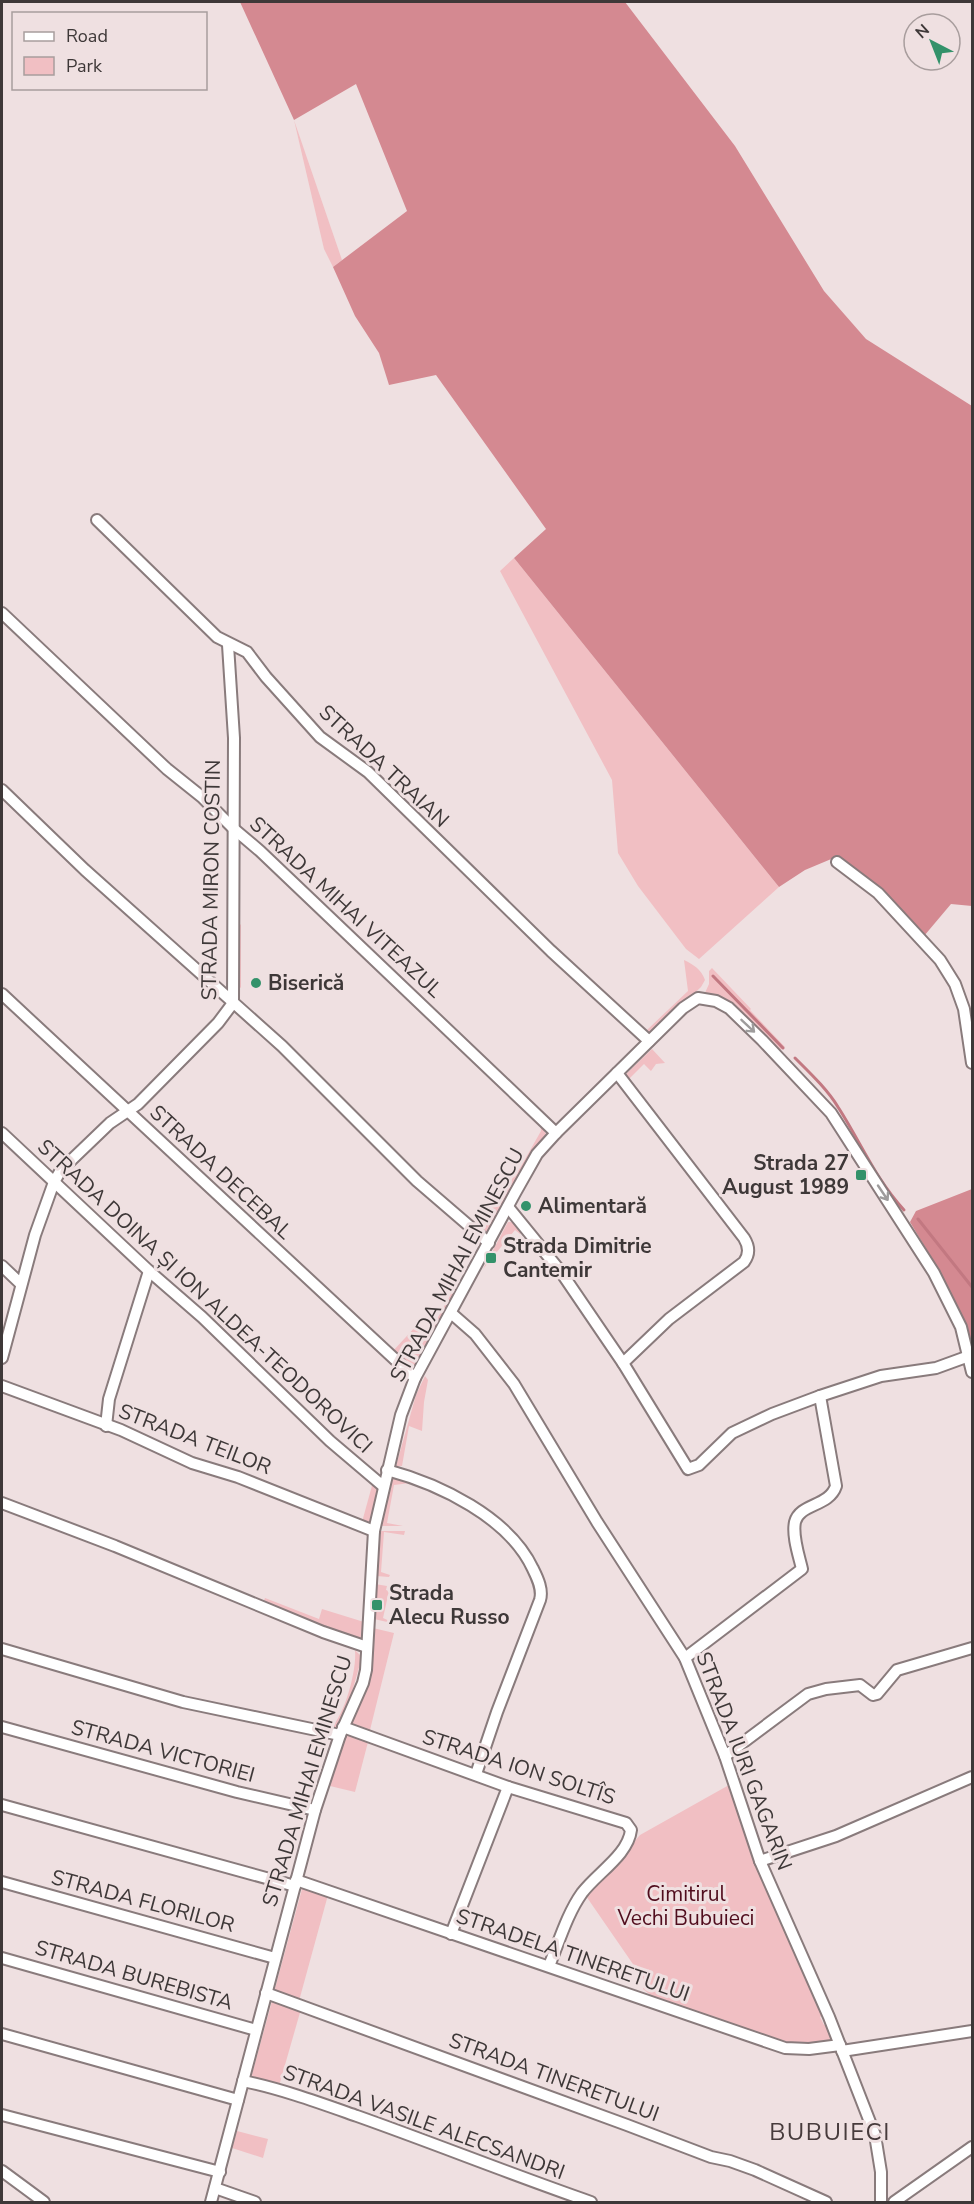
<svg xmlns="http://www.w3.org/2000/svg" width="974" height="2204" viewBox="0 0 974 2204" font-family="'Nunito Sans',sans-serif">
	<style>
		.green { fill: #f1bfc3 }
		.forest { fill: #d48991 }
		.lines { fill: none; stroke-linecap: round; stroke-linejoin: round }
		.stream { stroke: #c27881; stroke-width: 3 }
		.street-casing { stroke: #897b7c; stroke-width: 14 }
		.street { stroke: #fff; stroke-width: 10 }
		.oneway { stroke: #9e9c9c }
		.poi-dot { fill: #33926a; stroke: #efe0e1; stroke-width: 2 }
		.labels { text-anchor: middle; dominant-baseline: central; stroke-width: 6; stroke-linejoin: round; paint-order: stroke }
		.street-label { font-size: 21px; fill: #3e3838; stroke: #efe0e1 }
		.poi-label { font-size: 21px; font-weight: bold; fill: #3e3838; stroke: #efe0e1; text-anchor: start }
		.park-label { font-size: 21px; fill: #500c1d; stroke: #efe0e1 }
		.quarter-label { font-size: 24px; letter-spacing: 1.5px; fill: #473b3c; stroke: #efe0e1 }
	</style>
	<rect width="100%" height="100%" fill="#efe0e1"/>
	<!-- green -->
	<g class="green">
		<path d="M294,120l48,140 -9,7 -9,-18z"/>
		<path d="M514,558l265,329 -80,72 -13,-10 -48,-63 -20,-33 -6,-73 -112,-209z"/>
		<path d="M235,920l6,5v63l-5,-4z"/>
		<path d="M684,960c10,5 17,9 21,20l-4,7 -27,26 -3,-2 -21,21 -3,-2 41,-39z"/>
		<path d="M712,968l39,41 -1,1 35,37 -6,4 -75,-56 5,-11v-13z"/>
		<path d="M652,1049l13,14 -9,1 -5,7 -7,-7 -16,16 -4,-4z"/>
		<path d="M540,1123l6,11 -19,27 -40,72h-3l-7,-6 43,-59 21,-37z"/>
		<path d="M508,1222h5l10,10 -3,2 -5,-4 -32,39z"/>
		<path d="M479,1248l-64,119h-5l-17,-16 24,-26 14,5 20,-36 -10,-7 7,-11 11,7z"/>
		<path d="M425,1376l3,4 -4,22 -2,29 -13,-5 -7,40h-6l20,-71z"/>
		<path d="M393,1477h7l28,8 -18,-2 -16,2 -7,38 16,3h-24l11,-46z"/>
		<path d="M373,1482l5,7 -7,32 -4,3 -5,-2z"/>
		<path d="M379,1531h26l-1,4 -20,-3 -3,40 9,3 -1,2 -13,-1z"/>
		<path d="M375,1584l12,2 -1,4 3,1 -6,27 13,6 -22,-5z"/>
		<path d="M265,1598l54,21 3,-10 42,13v13l-7,5 -94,-37z"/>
		<path d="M373,1628l21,5 -24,97 3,5 -20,-9 -4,-4 22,-55z"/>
		<path d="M355,1650l7,7 -12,42 -12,29 -8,1c15,-14 27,-59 25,-79z"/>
		<path d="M346,1734l22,8 -13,50 -25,-6z"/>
		<path d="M729,1785l38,104 57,126 -4,2 4,8 4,-2 4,16 -25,7h-17l-132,-45 -15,-12 3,-6 -60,-87 54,-61z"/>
		<path d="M302,1889l26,6 -29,106 -25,-9z"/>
		<path d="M272,2001l29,8 -22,77 -28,-8z"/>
		<path d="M237,2131l31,8 -5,19 -31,-10z"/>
	</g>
	<!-- forest -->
	<g class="forest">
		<path d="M240,2h385l110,144 89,145 42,48 106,67v500l-21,-2 -27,32 -88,-79 -31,13 -26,17 -265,-329 32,-29 -110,-154 -47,10 -10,-32 -24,-37 -22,-49 74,-56 -51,-127 -62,36z"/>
		<path d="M972,1189v166c-10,-49 -37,-91 -62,-133l6,-11z"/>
	</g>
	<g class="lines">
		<!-- stream -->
		<g class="stream">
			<path d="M713,976l70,72"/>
			<path d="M795,1058c15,15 32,31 43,49 22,34 38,73 66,103"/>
			<path d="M918,1219l54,68"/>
		</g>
		<!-- street casing -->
		<g class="street-casing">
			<g id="street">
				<path d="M97,520l120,117 30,15 19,25 54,60 48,35 183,179 98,90"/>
				<path d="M2,613l165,156 35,28 32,32 26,22 296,282"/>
				<path d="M2,790l83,80 197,176 135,135 72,62"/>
				<path d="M837,862l41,31 62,67 15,24 9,25 8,54"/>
				<path d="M2,994l413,384"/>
				<path d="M617,1073l127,165c5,8 6,16 0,24l-75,57 -46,44"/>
				<path d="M2,1133l147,138 53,46 128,124 53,45"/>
				<path d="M508,1207l53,65 62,91 65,106 11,-4 33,-32 40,-19 48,-18"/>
				<path d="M2,1266l19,18"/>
				<path d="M451,1313l24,21 39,50 83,138 88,136 40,98 35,105 69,156 46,118 6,37v30"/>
				<path d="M2,1358l33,-123 19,-53 7,-12 49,-47 28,-19 80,-81 15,-20 1,-265 -6,-93"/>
				<path d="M2,1386l119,44 71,33 46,14 136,54"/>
				<path d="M106,1426l3,-27 40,-128"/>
				<path d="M387,1470c52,14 122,47 146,99 5,10 10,21 7,31l-43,112 -21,62"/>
				<path d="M2,1503l113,43 208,86 44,15"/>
				<path d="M2,1649l181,53 157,33"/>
				<path d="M685,1658l117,-89c-3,-13 -10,-33 -7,-47 5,-19 34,-15 41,-36l-16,-90 61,-20 55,-8 33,-12"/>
				<path d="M2,1727l235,65 78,18"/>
				<path d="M343,1727l165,60 118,36 5,7c-3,25 -34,43 -49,63 -15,21 -23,49 -33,73"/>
				<path d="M725,1756l83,-62 18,-5 34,-4 13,10 4,-1 20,-24 75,-22"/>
				<path d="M2,1805l293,81"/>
				<path d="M760,1861l76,-25 136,-59"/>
				<path d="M296,1880l489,168 24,1 31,-4"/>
				<path d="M2,1882l273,76"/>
				<path d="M451,1934l57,-147"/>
				<path d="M2,1958l254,72"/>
				<path d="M266,1993l361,132 84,32 19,4 25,9 71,32"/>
				<path d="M2,2034l236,66"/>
				<path d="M842,2051l130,-20"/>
				<path d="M243,2081c39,8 77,22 114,35 79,28 156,59 234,86"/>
				<path d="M2,2115l218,57"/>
				<path d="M2,2171l42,31"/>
				<path d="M215,2188l40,14"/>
				<path d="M211,2202l104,-392 25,-75 23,-52 3,-13 8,-139 27,-116 14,-37 100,-185 22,-39 19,-21 127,-125 15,-10 18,3 13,7 33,32 69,73 103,160 27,54 11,45"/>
				<path d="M894,2202l78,-55"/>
			</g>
		</g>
		<!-- street -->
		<use href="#street" class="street"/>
	</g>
	<!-- one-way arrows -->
	<defs><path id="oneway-shaft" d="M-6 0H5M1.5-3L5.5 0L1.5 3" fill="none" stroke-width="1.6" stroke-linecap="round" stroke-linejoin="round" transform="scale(1.5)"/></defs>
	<g class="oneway">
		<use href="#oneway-shaft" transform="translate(748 1026) rotate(43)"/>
		<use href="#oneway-shaft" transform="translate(883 1193) rotate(56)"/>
	</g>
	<!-- markers -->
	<g class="poi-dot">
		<circle cx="256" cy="983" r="6"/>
		<rect x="855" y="1169" width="12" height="12" rx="3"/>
		<circle cx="526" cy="1206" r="6"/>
		<rect x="485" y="1252" width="12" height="12" rx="3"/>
		<rect x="371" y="1599" width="12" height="12" rx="3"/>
	</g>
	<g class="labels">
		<!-- street labels -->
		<g class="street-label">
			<text transform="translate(384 766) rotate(43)">STRADA TRAIAN</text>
			<text transform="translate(211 880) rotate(-89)">STRADA MIRON COSTIN</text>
			<text transform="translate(346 907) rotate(43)">STRADA MIHAI VITEAZUL</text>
			<text transform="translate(221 1172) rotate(43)">STRADA DECEBAL</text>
			<text transform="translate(457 1265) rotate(-62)">STRADA MIHAI EMINESCU</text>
			<text transform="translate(205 1296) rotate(43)">STRADA DOINA ȘI ION ALDEA-TEODOROVICI</text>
			<text transform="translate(195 1439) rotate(21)">STRADA TEILOR</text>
			<text transform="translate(163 1751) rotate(15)">STRADA VICTORIEI</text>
			<text transform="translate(744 1761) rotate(69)">STRADA IURI GAGARIN</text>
			<text transform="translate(519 1767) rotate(18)">STRADA ION SOLTÎS</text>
			<text transform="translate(307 1781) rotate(-73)">STRADA MIHAI EMINESCU</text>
			<text transform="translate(143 1901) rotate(15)">STRADA FLORILOR</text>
			<text transform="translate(573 1955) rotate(19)">STRADELA TINERETULUI</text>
			<text transform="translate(134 1975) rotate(16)">STRADA BUREBISTA</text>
			<text transform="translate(554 2077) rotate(20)">STRADA TINERETULUI</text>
			<text transform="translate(424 2122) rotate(20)">STRADA VASILE ALECSANDRI</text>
		</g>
		<!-- poi labels -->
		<g class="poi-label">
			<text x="268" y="983">Biserică</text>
			<text x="849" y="1163" text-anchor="end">Strada 27<tspan x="849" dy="24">August 1989</tspan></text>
			<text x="538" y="1206">Alimentară</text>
			<text x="503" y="1246">Strada Dimitrie<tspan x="503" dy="24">Cantemir</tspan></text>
			<text x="389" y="1593">Strada<tspan x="389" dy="24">Alecu Russo</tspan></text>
		</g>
		<!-- park labels -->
		<g class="park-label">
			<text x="686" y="1894">Cimitirul<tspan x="686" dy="24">Vechi Bubuieci</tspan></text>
		</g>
		<!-- quarter labels -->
		<g class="quarter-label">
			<text x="830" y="2132">BUBUIECI</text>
		</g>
	</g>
	<!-- border -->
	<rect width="974" height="2204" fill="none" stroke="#3e3838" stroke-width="6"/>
	<!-- legend -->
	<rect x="12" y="12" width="195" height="78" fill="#efe0e1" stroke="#a89d9d" stroke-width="1.5"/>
	<rect x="24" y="32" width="30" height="9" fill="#ffffff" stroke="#a89d9d" stroke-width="1.5"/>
	<text x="66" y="42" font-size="18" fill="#3e3838">Road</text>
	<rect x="24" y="57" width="30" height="18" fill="#f1bfc3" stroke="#a89d9d" stroke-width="1.5"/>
	<text x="66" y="72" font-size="18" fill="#3e3838">Park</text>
	<!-- north arrow -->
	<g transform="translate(932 42) rotate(318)"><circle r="28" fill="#efe0e1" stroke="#a89d9d" stroke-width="1.5"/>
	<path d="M0-4.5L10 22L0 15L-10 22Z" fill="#33926a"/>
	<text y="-9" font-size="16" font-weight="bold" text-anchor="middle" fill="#3e3838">N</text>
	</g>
</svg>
